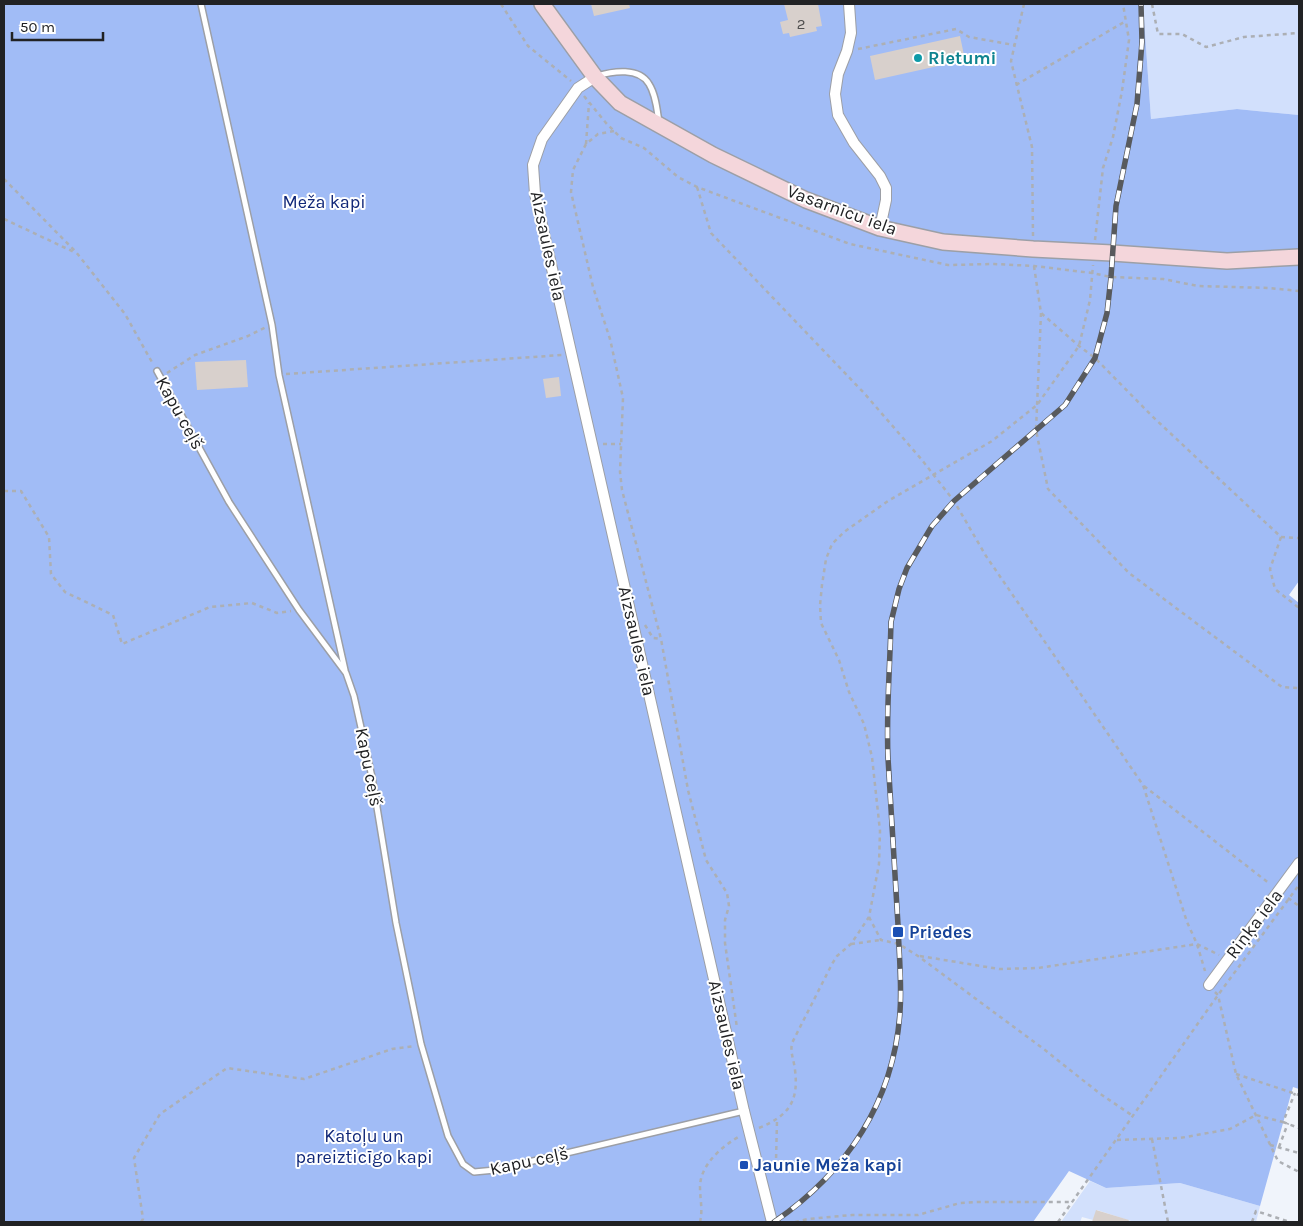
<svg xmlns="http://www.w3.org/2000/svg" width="1303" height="1226" viewBox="0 0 1303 1226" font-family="Karla,sans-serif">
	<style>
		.green { fill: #d2e0fc }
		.forest { fill: #a1bcf6 }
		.building { fill: #d8d0cc }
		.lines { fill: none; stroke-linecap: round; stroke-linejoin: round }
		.lane-casing { stroke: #9c9fa6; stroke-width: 8 }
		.street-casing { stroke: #9c9fa6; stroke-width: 12 }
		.secondary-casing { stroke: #9c9fa6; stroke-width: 18 }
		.path { stroke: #acafb4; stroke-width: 2.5; stroke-dasharray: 4 4; stroke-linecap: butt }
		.lane { stroke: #fff; stroke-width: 5 }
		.street { stroke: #fff; stroke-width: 10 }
		.secondary { stroke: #f4d6db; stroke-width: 15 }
		.rail-casing { stroke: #585a5d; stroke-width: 5.5 }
		.rail { stroke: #fff; stroke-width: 4; stroke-dasharray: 11; stroke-linecap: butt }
		.culture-dot { fill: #0f9aa8; stroke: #fff; stroke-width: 2 }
		.transit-dot { fill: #1a4fb4; stroke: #fff; stroke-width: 2 }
		.labels { text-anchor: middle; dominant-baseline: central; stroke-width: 4; stroke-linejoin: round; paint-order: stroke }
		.number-label { font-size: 15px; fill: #4f4e4e }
		.culture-label { font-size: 18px; font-weight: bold; fill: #0d838f; stroke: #fff; text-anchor: start }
		.park-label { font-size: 18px; fill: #102778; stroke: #fff }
		.street-label { font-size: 18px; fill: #212224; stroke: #fff }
		.transit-label { font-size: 18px; font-weight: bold; fill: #164399; stroke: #fff; text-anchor: start }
	</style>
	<rect width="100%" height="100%" fill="#f0f4fb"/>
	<!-- green -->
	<g class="green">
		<path d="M1143,4h156v111l-62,-6 -86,10z"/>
		<path d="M1090,1181l16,7 74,-5 80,23 -4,16h-122l-37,-12 -4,10 -11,-3 -2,5h-19z"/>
	</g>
	<!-- forest -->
	<path class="forest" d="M4,4h1139l8,115 86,-10 62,6v466l-10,14 10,8v486l-6,-2 -33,119 -80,-23 -74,5 -37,-17 -36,51h-1029z"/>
	<!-- building -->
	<g class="building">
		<path d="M591,4h38l1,4 -36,8z"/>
		<path d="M784,4h34l4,22 -6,1 1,4 -27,6 -1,-4 -6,1 -3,-12 8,-2z"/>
		<path d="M960,36l5,24 -90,20 -5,-24z"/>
		<path d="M246,360l2,27 -51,3 -2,-28z"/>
		<path d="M559,377l2,19 -15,2 -3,-19z"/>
		<path d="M1096,1210l33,10 -1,2h-36z"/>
	</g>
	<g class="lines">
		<!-- lane casing -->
		<g class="lane-casing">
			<g id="lane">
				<path d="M201,4l71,321 7,50 66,295"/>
				<path d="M597,76c16,-5 42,-9 52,8 7,11 8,26 10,38"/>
				<path d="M157,371l72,131 70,108 47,63 8,23 18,81 24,146 25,121 27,92 15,28 11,8 21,-2 249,-59"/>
			</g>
		</g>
		<!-- street casing -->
		<g class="street-casing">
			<g id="street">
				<path d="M849,4l2,29 -4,18 -9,23 -3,20 3,21 16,28 26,33 6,12v12l-6,28"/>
				<path d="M595,77l-17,11 -36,51 -9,26 2,29 209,917 28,111"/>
				<path d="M1209,985l90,-122"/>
			</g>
		</g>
		<!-- secondary casing -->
		<g class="secondary-casing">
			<path id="secondary" d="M542,4l53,73 25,26 93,52 93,45 74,28 63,14 90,7 79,4 115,8 72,-4"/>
		</g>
		<!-- path -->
		<g class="path">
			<path d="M501,4l27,42 43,35"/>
			<path d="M1024,4l-13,57 21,86 1,89"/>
			<path d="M1152,4l6,30h24l24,13 38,-10 55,-4"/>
			<path d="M858,49l98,-20 13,8 45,8"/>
			<path d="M1016,85l110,-64"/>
			<path d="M584,96l22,27 15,15 23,10 34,29 19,10 153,57 98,21 46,-1 40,2 58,7 19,4 52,2 35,7 71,2 30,3"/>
			<path d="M614,131l-16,3 -12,10 -13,26 -2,22 22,95 17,52 13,59 -3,74 2,18 39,149 27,151 18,70 21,33 2,13 -4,14v23l12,85"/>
			<path d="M586,144l3,-41"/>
			<path d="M4,179l72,73 49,62 28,50"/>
			<path d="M697,187l14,46 153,160 58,67 32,41 32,55 157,229 44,137 10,22 8,27"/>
			<path d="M4,219l70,33"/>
			<path d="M1095,240l8,-72 10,-31 9,-46 7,-51 -6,-36"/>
			<path d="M1034,266l7,47 38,33 16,12 57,58 129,121 18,1"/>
			<path d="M1041,313l-5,117 12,59 81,84 153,114 17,1"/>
			<path d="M167,373l28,-18 53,-19 18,-9"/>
			<path d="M286,374l276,-19"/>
			<path d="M603,444h18"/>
			<path d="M4,491h17l28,46 2,37 14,18 48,23 9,29 88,-37 42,-4 25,10 14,-2"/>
			<path d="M1281,537l-11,32 5,20 24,19"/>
			<path d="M645,625l8,13 8,1"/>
			<path d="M1144,786l126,98"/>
			<path d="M1288,898l11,8"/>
			<path d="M869,917l12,23 18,4 19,12 127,94 54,43 34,23"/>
			<path d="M851,944l30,-4"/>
			<path d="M920,956l79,13 39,-1 159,-24 22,11"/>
			<path d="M1215,992l3,3 18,79 42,87 21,11"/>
			<path d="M1236,1074l63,21"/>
			<path d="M1283,1122l16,6"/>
			<path d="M759,1128c29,-12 40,-26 36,-58 -1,-10 -5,-17 -3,-27l40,-79 5,-8 14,-12 18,-27 10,-53 1,-33 -8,-74 -8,-33 -15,-32 -10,-32 -18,-37 -1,-18 2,-20 4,-26 6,-15 12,-12 44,-31 104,-60 45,-36 42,-59 11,-46 3,-35"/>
			<path d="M1152,1139l16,83"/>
			<path d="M1117,1140l63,-2 50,-9 26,-14 27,7 12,-29"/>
			<path d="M1270,1145l29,8"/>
			<path d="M1279,1147l9,-24"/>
			<path d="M771,1173l5,-12 1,-40"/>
			<path d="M141,1222l2,-3 -9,-61 26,-44 67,-46 77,11 88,-30 23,-3"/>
			<path d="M700,1222c3,-12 0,-23 0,-35 0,-22 22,-41 40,-51"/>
			<path d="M795,1222l13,-3 44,-4h66l42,-12 19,-1h93"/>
			<path d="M1058,1222l160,-227 81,-110"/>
			<path d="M1252,1222l4,-11 34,11"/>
		</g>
		<!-- lane -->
		<use href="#lane" class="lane"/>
		<!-- street -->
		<use href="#street" class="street"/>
		<!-- secondary -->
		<use href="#secondary" class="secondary"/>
		<!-- rail casing -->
		<g class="rail-casing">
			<path id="rail" d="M774,1222c73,-50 120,-121 126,-210 2,-28 -1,-58 -2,-87 -3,-56 -7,-111 -10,-167 -2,-45 2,-91 3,-136l8,-33 8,-21 25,-42 22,-25 111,-96 30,-47 12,-45 4,-36 5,-71 21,-102 5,-62 -1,-38"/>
		</g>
		<!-- rail -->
		<use href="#rail" class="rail"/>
	</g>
	<!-- markers -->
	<circle class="culture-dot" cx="918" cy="58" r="5"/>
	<g class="transit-dot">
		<rect x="892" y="926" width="12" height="12" rx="2.5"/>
		<rect x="739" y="1160" width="10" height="10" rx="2.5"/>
	</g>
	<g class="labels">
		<!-- number labels -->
		<g class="number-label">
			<text x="801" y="24">2</text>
		</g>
		<!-- culture labels -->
		<g class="culture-label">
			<text x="928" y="58">Rietumi</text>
		</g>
		<!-- park labels -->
		<g class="park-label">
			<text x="324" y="202">Meža kapi</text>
			<text x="364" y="1136">Katoļu un<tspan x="364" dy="21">pareizticīgo kapi</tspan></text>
		</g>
		<!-- street labels -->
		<g class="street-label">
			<text transform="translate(842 210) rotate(20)">Vasarnīcu iela</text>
			<text transform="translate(548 246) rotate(78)">Aizsaules iela</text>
			<text transform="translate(180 413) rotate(61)">Kapu ceļš</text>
			<text transform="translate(637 641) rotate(77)">Aizsaules iela</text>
			<text transform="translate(369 767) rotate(79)">Kapu ceļš</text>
			<text transform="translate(1254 924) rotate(-53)">Riņķa iela</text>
			<text transform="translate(727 1035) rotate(77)">Aizsaules iela</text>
			<text transform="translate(529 1161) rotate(-12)">Kapu ceļš</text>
		</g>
		<!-- transit labels -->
		<g class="transit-label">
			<text x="909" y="932">Priedes</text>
			<text x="754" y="1165">Jaunie Meža kapi</text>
		</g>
	</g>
	<!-- border -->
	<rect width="1303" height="1226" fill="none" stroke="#212224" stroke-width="10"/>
	<!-- scale -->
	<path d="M12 32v8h91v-8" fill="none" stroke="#212224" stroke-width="2.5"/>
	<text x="20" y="32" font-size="15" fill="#212224" stroke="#ffffff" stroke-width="4" paint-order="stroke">50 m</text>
</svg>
